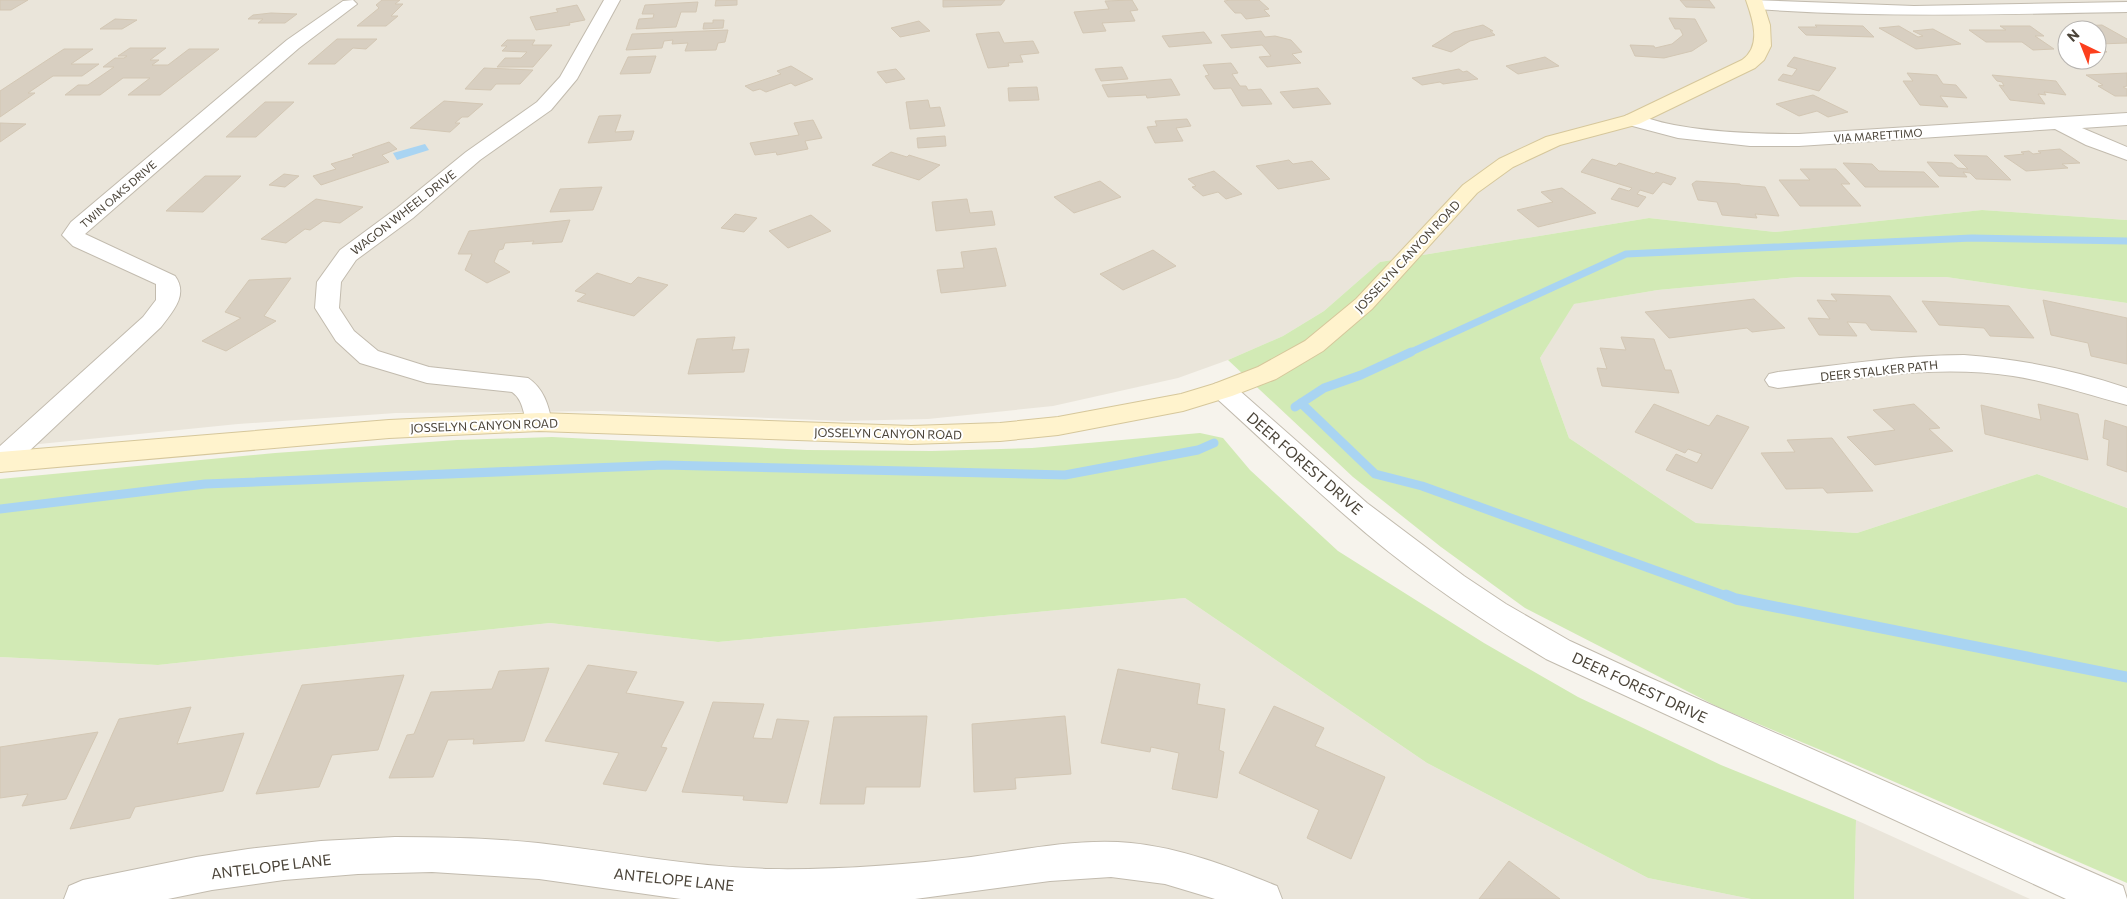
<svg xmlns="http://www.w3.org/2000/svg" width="2127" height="899" viewBox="0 0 2127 899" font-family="Commissioner,sans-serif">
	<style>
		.residential { fill: #eae5da; fill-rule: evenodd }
		.green { fill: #d2eab5 }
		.water { fill: #a9d4f2 }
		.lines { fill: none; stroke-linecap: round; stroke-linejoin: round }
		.stream-far2 { stroke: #a9d4f2; stroke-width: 7 }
		.stream-far1 { stroke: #a9d4f2; stroke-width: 9 }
		.stream { stroke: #a9d4f2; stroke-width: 11 }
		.building { fill: #d8cfc1; stroke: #d3c7b4 }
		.street-casing { stroke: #c2bbae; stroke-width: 2 }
		.secondary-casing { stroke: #d6c79b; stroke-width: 2 }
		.street { fill: #fff; fill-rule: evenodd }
		.secondary { fill: #fff3cd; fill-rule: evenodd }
		.labels { text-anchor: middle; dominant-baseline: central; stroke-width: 4; stroke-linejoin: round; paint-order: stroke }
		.far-street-label { font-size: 11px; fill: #4b4439; stroke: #fff }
		.street-label { font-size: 12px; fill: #4b4439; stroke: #fff }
		.near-street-label { font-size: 15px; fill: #4b4439; stroke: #fff }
	</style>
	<rect width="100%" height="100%" fill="#f6f3ec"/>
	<!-- residential -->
	<g class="residential">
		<path d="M0,0h2127v220l-145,-10 -207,22 -126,-14 -269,44 -56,49 -41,25 -55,24 -50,18 -125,28 -125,13 -87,2 -239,-10 -206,2 -158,11 -238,24zM2067,30h30v30h-30z"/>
		<path d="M1798,277h148l181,26v205l-90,-34 -180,59 -161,-10 -127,-85 -29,-80 33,-54 85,-14z"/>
		<path d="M1185,598l242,165 221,115 103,21h-1751v-242l158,8 392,-42 168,19z"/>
		<path d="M1856,820l174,79h-176z"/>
	</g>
	<!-- green -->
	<g class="green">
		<path d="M1982,210l145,10v83l-181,-26h-148l-140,13 -84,14 -34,54 29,80 127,85 161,10 180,-59 90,34v375l-292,-127 -117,-49 -193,-99 -84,-61 -88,-70 -125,-117 55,-24 41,-25 56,-49 269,-44 126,14z"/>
		<path d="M1200,433l23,5 27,32 88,81 146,92 94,54 143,68 135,55 -2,79h-103l-103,-21 -221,-115 -242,-165 -467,44 -168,-19 -392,42 -158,-8v-178l275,-26 182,-13 95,-3 255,13 125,1 100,-3z"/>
	</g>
	<!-- water -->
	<path class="water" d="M425,144l4,6 -32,10 -4,-7z"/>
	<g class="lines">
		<!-- stream-far2 -->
		<path class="stream-far2" d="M1409,353l217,-99 346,-16 155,3"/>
		<!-- stream-far1 -->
		<g class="stream-far1">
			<path d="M1301,403l74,71 47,12 307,111"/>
			<path d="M1295,407l29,-19 37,-13 50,-23"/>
			<path d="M0,509l205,-25 459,-19 401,10 133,-25 16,-7"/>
		</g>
		<!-- stream -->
		<path class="stream" d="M1726,595l10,4 391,78"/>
	</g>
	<!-- building -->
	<g class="building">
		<path d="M0,0h28l-17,10h-11z"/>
		<path d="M382,0h18l-5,4h8l-12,12h7l-12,10h-29l22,-18 -3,-3z"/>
		<path d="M716,0h21v5l-22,1z"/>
		<path d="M943,0h62l-4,5 -58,2z"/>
		<path d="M1132,0l6,10 -8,1 5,10 -33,2 4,8 -23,2 -9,-21 35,-3 -4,-8z"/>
		<path d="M1231,0h28l10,9 -5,1 6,6 -24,3 -5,-6h-6l-11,-12z"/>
		<path d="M1680,0h29l6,8 -29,-1z"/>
		<path d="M698,2l-2,10h-15l-5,15 -40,2 3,-10 14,-1 1,-4h-12l3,-9z"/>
		<path d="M577,5l8,15 -16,3 1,2 -34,5 -6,-13 28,-5 -2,-3z"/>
		<path d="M271,13l26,1 -12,9h-27l5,-4h-15l5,-4z"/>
		<path d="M1669,18l26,1 12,22 -15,10 -28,7 -29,-2 -5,-11 24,1 1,2 17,-4 11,-9 -3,-6h-5z"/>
		<path d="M115,19l22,1 -15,9h-22z"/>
		<path d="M713,20h11l-1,8 -20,1 1,-6h9z"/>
		<path d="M919,21l11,10 -30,6 -9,-9z"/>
		<path d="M1483,25l10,6h-3l5,4 -25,6 -19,11 -19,-6 22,-14z"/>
		<path d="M1815,25l48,1 11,11 -68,-2 -8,-8h19z"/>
		<path d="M2102,25l25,14v4l-28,1 4,2h-5l9,6h-10v-22h-9l-7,-4z"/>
		<path d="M1899,26l19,11 5,-1 -10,-5 20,-2 28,15 -45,5 -37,-21z"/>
		<path d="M2000,26h30l14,10h-9l19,13 -21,1 -11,-8h-36l-17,-12h37z"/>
		<path d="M728,30l-3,12 -7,1 -2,7 -31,1 3,-8 -16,1 1,-4 -9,1 -2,7 -36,2 6,-16z"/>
		<path d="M1261,31l4,6 10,-1 16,4 11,12 -10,2 9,9 -34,4 -8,-10 12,-1 -9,-11 -31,3 -10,-13z"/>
		<path d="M999,32l5,11 29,-2 6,12 -19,2 3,7 -15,1 1,3 -21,2 -12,-34z"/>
		<path d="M1204,32l8,11 -43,4 -7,-11z"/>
		<path d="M337,39h40l-11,10 -13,-1 -18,16h-27z"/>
		<path d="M507,40h28l-3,5h20l-19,22h-36l8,-9h16l6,-6 -25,-1 5,-5h-6z"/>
		<path d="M130,48h36l-16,12h9l-7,5h16l21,-16h30l-59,46h-32l22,-17h-27l-23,17h-35l13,-10h10l26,-18h-11l12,-9h9l3,-2h-9z"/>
		<path d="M64,49h29l-22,15h28l-17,12h-29l-25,17h7l-35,24v-26z"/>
		<path d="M656,56l-6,17 -30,1 8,-17z"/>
		<path d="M1545,57l14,9 -41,8 -12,-8z"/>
		<path d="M1794,57l42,11 -17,23 -41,-11 5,-6 9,2 5,-7 -10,-3z"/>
		<path d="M1231,63l7,10 -6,1 8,12h6l2,4 13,-1 11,15 -30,2 -11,-18 -17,1 -9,-13 4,-1 -6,-10z"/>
		<path d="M791,66l22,13 -18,7 -4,-3 -25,9 -6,-3 -7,2 -8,-5 36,-12 -4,-3z"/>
		<path d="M1122,67l6,12 -27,2 -6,-12z"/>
		<path d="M484,68l49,2 -13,14h-24l-5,6 -26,-1z"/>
		<path d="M896,69l9,10 -19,4 -9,-11z"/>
		<path d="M1459,69l4,3 4,-1 11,8 -35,5 -3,-2 -18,3 -10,-7z"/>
		<path d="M1907,73l30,2 6,9 13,1 11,13 -27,-2 8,11 -28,-2 -17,-24h10z"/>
		<path d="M2127,73v13l-4,1 4,2v7h-12l-17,-10 5,-1 -17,-10z"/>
		<path d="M1992,75l64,6 10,14 -22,-3 2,3 -8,-1 7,10 -35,-4 -11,-15 5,1 -2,-4 -5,-1z"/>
		<path d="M1171,79l9,16 -33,3 -1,-3 -38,2 -6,-12z"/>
		<path d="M1037,87l2,13 -30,1 -1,-13z"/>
		<path d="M1318,88l13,16 -38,4 -13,-16z"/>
		<path d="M1813,95l35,17 -20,5 -11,-6 -18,5 -23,-12z"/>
		<path d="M928,100l2,8 10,-1 5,19 -35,3 -4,-27z"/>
		<path d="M444,101l39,3 -15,13h-6l-7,6h5l-10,9 -40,-4z"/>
		<path d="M265,102h29l-38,35h-30z"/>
		<path d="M621,115l-6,17 19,-1 -3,9 -43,3 11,-27z"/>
		<path d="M1187,119l4,7 -15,2 7,13 -28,2 -8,-16 10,-1 -2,-5z"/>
		<path d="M813,120l9,18 -17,3 3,8 -31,6 -1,-3 -21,3 -5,-12 49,-8 -5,-12z"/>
		<path d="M0,123l26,1 -26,18z"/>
		<path d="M945,136l1,10 -28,2 -1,-10z"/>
		<path d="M389,142l8,7 -15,6 7,7 -68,23 -8,-9 23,-7 -5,-5 23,-7 -2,-2z"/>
		<path d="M2060,149l20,14 -18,1 6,4 -42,3 -22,-15 20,-2 -3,-2 8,-1 4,3 8,-1 -3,-2z"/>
		<path d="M891,152l16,5 2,-2 31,10 -21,15 -47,-15z"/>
		<path d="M1954,155l33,1 24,24 -35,-1 -6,-6 -7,-1 4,5 -28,-1 -12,-14 25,1 6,5 10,1z"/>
		<path d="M1592,159l24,7 3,-3 35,11 2,-2 20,6 -5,7 -8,-3 -10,12 -13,-4 -3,4 9,3 -8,10 -27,-8 8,-11 10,3 3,-3 -51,-16z"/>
		<path d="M1289,160l4,4 19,-3 18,18 -52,10 -22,-23z"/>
		<path d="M1843,163l29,1 7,7 45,1 15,15h-74z"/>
		<path d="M1800,169h36l14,15h-9l20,22h-61l-21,-26h31z"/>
		<path d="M1214,171l28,23 -16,5 -8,-7 -15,4 -11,-9 4,-1 -8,-7z"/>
		<path d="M284,174l15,2 -14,11 -16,-2z"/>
		<path d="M205,176h36l-38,36 -37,-1z"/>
		<path d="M1100,181l21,16 -47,16 -20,-16z"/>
		<path d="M1696,181l44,3 1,1 24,2 14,29 -24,-2 2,4 -35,-3 -5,-13 -19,-2 -6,-16z"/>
		<path d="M602,187l-9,23 -43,2 10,-23z"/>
		<path d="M1562,188l34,25 -58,14 -21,-17 36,-8 -12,-10z"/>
		<path d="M316,199l47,8 -23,16 -17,-2 -13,9 -5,-1 -19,14 -25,-4z"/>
		<path d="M967,199l3,14 22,-2 3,14 -59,6 -4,-29z"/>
		<path d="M735,214l22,4 -13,14 -23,-4z"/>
		<path d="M811,215l20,16 -43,17 -19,-17z"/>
		<path d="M570,220l-8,22 -30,2 2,-3 -29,2 -2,6 -4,1 -5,12 16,10 -23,11 -22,-13 7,-16h-14l11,-23z"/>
		<path d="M996,248l10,38 -65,7 -4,-23 27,-2 -3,-16z"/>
		<path d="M1153,250l23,16 -53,24 -23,-16z"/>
		<path d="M597,273l34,11 7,-7 30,8 -34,31 -57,-15 9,-7 -11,-3z"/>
		<path d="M291,278l-27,38 12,5 -50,30 -24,-10 39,-23 -16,-6 24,-32z"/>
		<path d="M1831,294l59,2 27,36 -46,-2 -5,-7 -19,-1 10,14 -38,-1 -11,-17 22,1 -13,-19 20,1z"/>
		<path d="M1754,299l31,29 -33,4 -5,-4 -78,10 -24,-26z"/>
		<path d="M2043,300l84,18v46l-36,-8 -3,-13 -37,-8z"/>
		<path d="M1922,301l87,5 25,32 -44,-2 -6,-8 -45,-3z"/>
		<path d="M735,337l-3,13 17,-1 -5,23 -56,2 9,-35z"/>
		<path d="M1621,337l33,2 11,31h6l8,23 -77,-7 -5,-18 10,1 -7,-21 26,2z"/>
		<path d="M1654,404l55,22 8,-11 32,12 -37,62 -46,-19 10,-16 21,9 5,-9 -14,-5 -3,4 -50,-21z"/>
		<path d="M1914,404l26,24 -11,1 24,22 -78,14 -28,-28 48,-7 -22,-20z"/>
		<path d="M2038,404l40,10 10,46 -103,-26 -4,-29 60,15z"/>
		<path d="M2105,420l22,7v45l-20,-7 2,-25 -6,-2z"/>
		<path d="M1832,438l41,53 -46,2 -4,-5 -37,1 -25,-36 34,-1 -8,-12z"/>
		<path d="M588,665l49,7 -11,21 58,9 -23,45 6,1 -21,43 -43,-7 16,-31 -74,-12z"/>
		<path d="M549,668l-25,73 -51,3 1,-5 -26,1 -15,37 -44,1 18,-43 7,-1 17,-42 61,-3 7,-18z"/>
		<path d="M1118,669l82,15 -3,20 28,5 -6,41 5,2 -7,46 -45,-9 7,-36 -28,-6 -1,5 -49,-9z"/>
		<path d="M404,675l-26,75 -46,5 -13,32 -63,7 46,-109z"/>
		<path d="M713,702l51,2 -11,34 19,1 5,-20 32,2 -22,82 -44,-3 1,-4 -62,-4z"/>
		<path d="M1274,706l50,22 -9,18 70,31 -34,82 -44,-21 12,-28 -80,-37z"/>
		<path d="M191,707l-14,37 67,-11 -21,58 -88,16 -5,11 -60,11 49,-110z"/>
		<path d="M927,716l-7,71h-54l-2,17h-44l14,-87z"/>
		<path d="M1065,716l6,58 -56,4 1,11 -42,3 -2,-68z"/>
		<path d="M98,732l-32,67 -44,7 6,-12 -28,4v-51z"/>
		<path d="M1509,861l51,38h-81z"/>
	</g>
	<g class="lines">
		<!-- street casing -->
		<g class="street-casing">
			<g id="street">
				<path d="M604,0h16l-43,79 -26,31 -71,50 -67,58 -57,42 -15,22 -2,26 15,23 24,20 51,16 99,11c16,11 20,26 24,44l-4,6 -9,3 -9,-3c-8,-12 -5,-27 -18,-36l-85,-9 -67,-20 -24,-22 -21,-33 2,-26 23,-32 57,-42 69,-56 71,-50 23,-25z"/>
				<path d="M1752,0l162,6 213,-4v10c-124,2 -247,6 -371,-3l-6,-2 -2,-3z"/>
				<path d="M343,1l10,-1 4,4 -58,44 -214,186 90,42c14,19 -3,36 -14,51l-151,142 -10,3v-26l143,-129 13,-17v-16l-83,-38 -11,-11 9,-13 216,-182z"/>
				<path d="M2127,113v12l-45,3 45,19v13l-41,-15 -31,-16 -256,17h-49l-72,-8 -53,-14 -3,-4 3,-4 7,-2c16,4 32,10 48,12 40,7 79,8 119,8z"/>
				<path d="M1964,355c56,4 110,15 163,33v17c-38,-10 -75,-23 -114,-29 -79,-12 -157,3 -235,12l-9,-2 -4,-6 4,-6 9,-2c62,-7 124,-17 186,-17z"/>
				<path d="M1223,382l9,2 135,119 97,73 42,28 64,37 76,35 477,210 4,13h-61l-520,-240c-70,-42 -138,-88 -200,-143 -45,-39 -88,-80 -132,-120l-4,-6 4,-6z"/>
				<path d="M395,837c48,0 96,1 143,6 78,9 154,24 232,26 67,1 135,-4 201,-12 53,-7 106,-19 160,-14 51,5 99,24 146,43l5,13h-67l-50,-15 -54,-7 -61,4 -135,18h-234l-142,-20 -107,-7 -74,2 -74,6 -72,10 -44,9h-104l5,-13 14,-6 113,-23 52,-8 73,-8z"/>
			</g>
		</g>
		<!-- secondary casing -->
		<g class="secondary-casing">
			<path id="secondary" d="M1746,0h16l8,25 1,21 -7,14 -9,8 -116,56 -79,21 -47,22 -36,26 -105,116 -49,42 -47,28 -44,17 -49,15 -125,24 -58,6 -89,3 -372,-13 -150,7 -389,34v-20l389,-32 150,-7 372,13 89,-3 58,-6 123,-23 33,-10 44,-17 47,-26 51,-42 107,-114 36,-26 47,-22 79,-21 117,-56c20,-14 11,-40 4,-60z"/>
		</g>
		<!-- street -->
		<use href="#street" class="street"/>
		<!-- secondary -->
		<use href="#secondary" class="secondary"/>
	</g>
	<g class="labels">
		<!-- far-street labels -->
		<g class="far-street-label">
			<text transform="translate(1878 135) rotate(-4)">VIA MARETTIMO</text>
			<text transform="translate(118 194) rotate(-41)">TWIN OAKS DRIVE</text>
		</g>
		<!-- street labels -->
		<g class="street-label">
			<text transform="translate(403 212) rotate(-38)">WAGON WHEEL DRIVE</text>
			<text transform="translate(1407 256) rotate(-47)">JOSSELYN CANYON ROAD</text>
			<text transform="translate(1879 370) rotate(-6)">DEER STALKER PATH</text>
			<text transform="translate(484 425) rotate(-2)">JOSSELYN CANYON ROAD</text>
			<text transform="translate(888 433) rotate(1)">JOSSELYN CANYON ROAD</text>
		</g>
		<!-- near-street labels -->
		<g class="near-street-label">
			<text transform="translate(1305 463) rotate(41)">DEER FOREST DRIVE</text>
			<text transform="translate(1640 687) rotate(25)">DEER FOREST DRIVE</text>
			<text transform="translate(271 866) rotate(-7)">ANTELOPE LANE</text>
			<text transform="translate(674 879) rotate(6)">ANTELOPE LANE</text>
		</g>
	</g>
	<!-- north arrow -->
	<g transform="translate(2082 45) rotate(317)"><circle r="24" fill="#ffffff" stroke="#b7b4b0"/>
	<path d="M0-4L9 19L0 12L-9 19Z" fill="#fc3f1d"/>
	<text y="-8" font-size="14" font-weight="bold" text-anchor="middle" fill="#4b4439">N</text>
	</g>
</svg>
